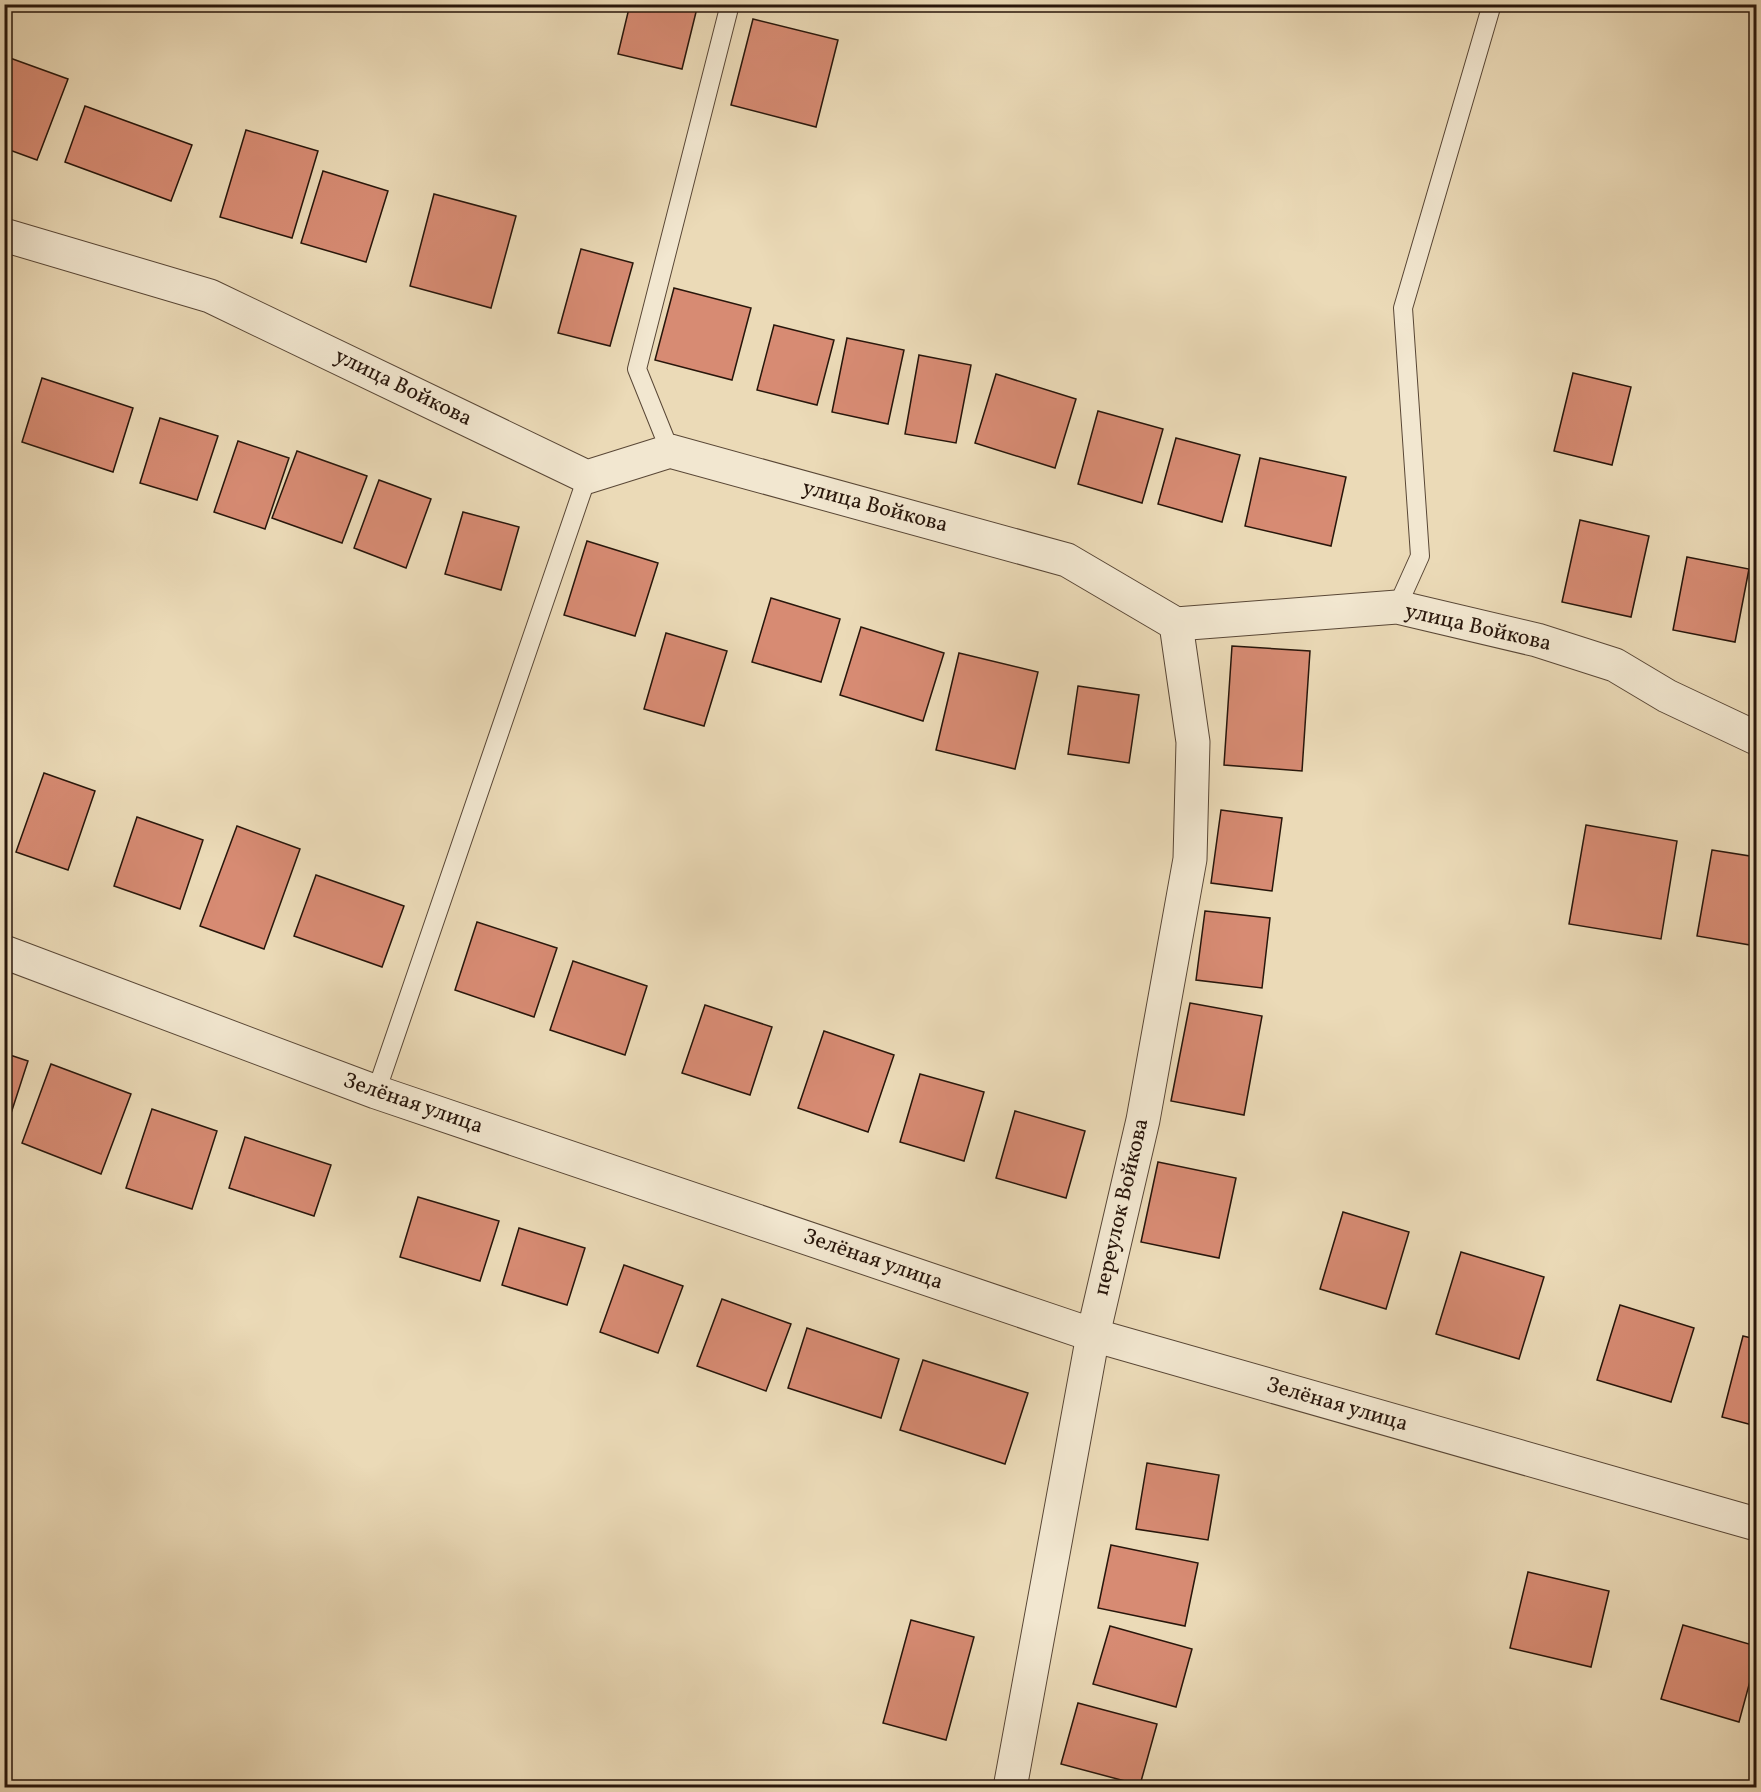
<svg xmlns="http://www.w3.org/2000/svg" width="1761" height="1792" viewBox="0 0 1761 1792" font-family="Vollkorn,serif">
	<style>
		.building { fill: #d78b73; stroke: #28160b; stroke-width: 1.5 }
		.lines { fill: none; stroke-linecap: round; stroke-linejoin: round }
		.lane-casing { stroke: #594736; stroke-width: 20 }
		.street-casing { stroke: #594736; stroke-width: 35 }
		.lane { stroke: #f2e7d0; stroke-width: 18 }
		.street { stroke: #f2e7d0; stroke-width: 33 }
		.labels { text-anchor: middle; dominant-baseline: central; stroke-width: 4.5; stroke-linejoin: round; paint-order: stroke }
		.street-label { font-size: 22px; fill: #28160b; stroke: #f2e7d0 }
	</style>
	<rect width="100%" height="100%" fill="#ebdab7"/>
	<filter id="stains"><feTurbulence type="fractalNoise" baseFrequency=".00333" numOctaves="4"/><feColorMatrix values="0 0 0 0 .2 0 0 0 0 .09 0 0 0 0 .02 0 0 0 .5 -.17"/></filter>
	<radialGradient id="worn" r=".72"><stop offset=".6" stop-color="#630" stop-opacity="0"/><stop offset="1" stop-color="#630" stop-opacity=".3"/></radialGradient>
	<!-- building -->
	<g class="building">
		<path d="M630,4h68l-16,65 -64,-15z"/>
		<path d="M753,19l85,21 -22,87 -85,-22z"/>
		<path d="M10,58l58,21 -31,81 -33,-12v-75z"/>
		<path d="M85,106l107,39 -21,56 -106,-39z"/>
		<path d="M246,130l72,21 -26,87 -72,-21z"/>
		<path d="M323,171l65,20 -22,71 -65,-19z"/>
		<path d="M434,194l82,22 -25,92 -81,-22z"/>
		<path d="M581,249l52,14 -23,83 -52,-13z"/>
		<path d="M674,288l77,20 -19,72 -77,-20z"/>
		<path d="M774,325l60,15 -17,65 -60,-15z"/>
		<path d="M847,338l57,12 -16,74 -56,-12z"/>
		<path d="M919,355l52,10 -15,78 -51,-9z"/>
		<path d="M1573,373l58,14 -19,78 -58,-14z"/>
		<path d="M996,374l80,25 -21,69 -80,-25z"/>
		<path d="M42,378l91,30 -20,64 -91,-30z"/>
		<path d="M1098,411l65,18 -21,74 -64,-19z"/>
		<path d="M160,418l58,18 -21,64 -57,-17z"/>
		<path d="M1176,438l64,17 -18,67 -64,-18z"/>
		<path d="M238,441l51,17 -24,71 -51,-17z"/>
		<path d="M297,451l70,25 -25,67 -70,-25z"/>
		<path d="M1260,458l86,19 -15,69 -86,-20z"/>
		<path d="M379,480l52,19 -25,69 -52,-20z"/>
		<path d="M463,512l56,15 -18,63 -56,-16z"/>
		<path d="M1580,520l69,16 -18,81 -69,-15z"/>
		<path d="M587,541l71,22 -23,73 -71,-21z"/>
		<path d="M1687,557l62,12 -14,73 -62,-12z"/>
		<path d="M771,598l69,21 -19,63 -69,-20z"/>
		<path d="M861,627l83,26 -21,68 -83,-26z"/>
		<path d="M666,633l61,18 -23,75 -60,-17z"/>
		<path d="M1232,646l78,5 -8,120 -78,-6z"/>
		<path d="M959,653l79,19 -23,97 -79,-19z"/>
		<path d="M1078,686l61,9 -10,68 -61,-9z"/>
		<path d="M44,773l51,18 -27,79 -52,-18z"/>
		<path d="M1221,810l61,8 -10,73 -61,-8z"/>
		<path d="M137,817l66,23 -23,69 -66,-23z"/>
		<path d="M1586,825l91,16 -16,98 -92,-15z"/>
		<path d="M237,826l63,23 -36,100 -64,-23z"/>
		<path d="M1712,850l44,7v89l-59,-10z"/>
		<path d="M316,875l88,31 -22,61 -88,-31z"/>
		<path d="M1205,911l65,7 -8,70 -66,-8z"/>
		<path d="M477,922l80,26 -23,69 -79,-27z"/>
		<path d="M573,961l74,25 -22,69 -75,-25z"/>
		<path d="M1190,1003l72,13 -18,99 -73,-14z"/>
		<path d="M705,1005l67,22 -22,68 -68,-22z"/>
		<path d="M824,1031l70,24 -26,77 -70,-24z"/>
		<path d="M4,1053l24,8 -24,74z"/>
		<path d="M51,1064l80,30 -30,80 -79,-31z"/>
		<path d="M920,1074l64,18 -20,69 -64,-19z"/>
		<path d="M152,1109l65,22 -25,78 -66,-21z"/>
		<path d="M1015,1111l70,20 -19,67 -70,-20z"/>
		<path d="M245,1137l86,28 -17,51 -85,-28z"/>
		<path d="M1158,1162l78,16 -17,80 -78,-16z"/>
		<path d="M418,1197l81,24 -19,60 -80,-24z"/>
		<path d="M1343,1212l66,20 -23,77 -66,-20z"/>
		<path d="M519,1228l66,20 -18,57 -65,-20z"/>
		<path d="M1461,1252l83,25 -25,82 -83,-25z"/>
		<path d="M624,1265l59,21 -25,67 -58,-21z"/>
		<path d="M722,1299l69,25 -25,67 -69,-25z"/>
		<path d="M1620,1305l74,23 -23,74 -74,-22z"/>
		<path d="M807,1328l92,31 -18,59 -93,-30z"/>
		<path d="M1743,1336l13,3v87l-34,-9z"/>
		<path d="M923,1360l105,33 -23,71 -105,-34z"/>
		<path d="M1147,1463l72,12 -11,65 -72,-11z"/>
		<path d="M1111,1545l87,18 -13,63 -87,-18z"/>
		<path d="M1528,1572l81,19 -18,76 -81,-19z"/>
		<path d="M911,1620l63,17 -28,103 -63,-17z"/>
		<path d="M1683,1625l73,21v13l-17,63 -78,-23z"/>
		<path d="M1110,1626l82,23 -16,58 -83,-23z"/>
		<path d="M1078,1703l79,21 -17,61 -79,-21z"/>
		<path d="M1053,1782l22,6h-24z"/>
	</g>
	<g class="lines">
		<!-- lane casing -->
		<g class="lane-casing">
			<g id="lane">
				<path d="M670,451l-33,-82 93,-365"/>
				<path d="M1397,607l23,-51 -17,-248 89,-304"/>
				<path d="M376,1092l211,-615"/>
			</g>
		</g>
		<!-- street casing -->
		<g class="street-casing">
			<g id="street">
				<path d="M4,235l206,61 377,181 83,-26 397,109 109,64 221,-17 140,33 78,25 52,31 89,42"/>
				<path d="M4,952l372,140 717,243 663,189"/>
				<path d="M1010,1788l83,-453 50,-215 47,-261 3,-117 -17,-118"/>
			</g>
		</g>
		<!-- lane -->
		<use href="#lane" class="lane"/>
		<!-- street -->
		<use href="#street" class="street"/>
	</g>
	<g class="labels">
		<!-- street labels -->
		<g class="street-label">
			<text transform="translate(403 388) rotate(26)">улица Войкова</text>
			<text transform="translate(875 507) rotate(15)">улица Войкова</text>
			<text transform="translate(1478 628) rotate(13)">улица Войкова</text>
			<text transform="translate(413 1104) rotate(19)">Зелёная улица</text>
			<text transform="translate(1122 1207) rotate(-77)">переулок Войкова</text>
			<text transform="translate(873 1260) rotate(19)">Зелёная улица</text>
			<text transform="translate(1337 1405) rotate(16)">Зелёная улица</text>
		</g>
	</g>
	<!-- margin -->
	<rect width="1761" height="1792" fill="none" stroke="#ebdab7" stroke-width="24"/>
	<rect x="6" y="6" width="1749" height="1780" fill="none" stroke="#28160b" stroke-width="3"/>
	<rect x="12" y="12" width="1737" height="1768" fill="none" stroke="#28160b" stroke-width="1.5"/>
	<rect width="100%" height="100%" filter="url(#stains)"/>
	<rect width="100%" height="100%" fill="url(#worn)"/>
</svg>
